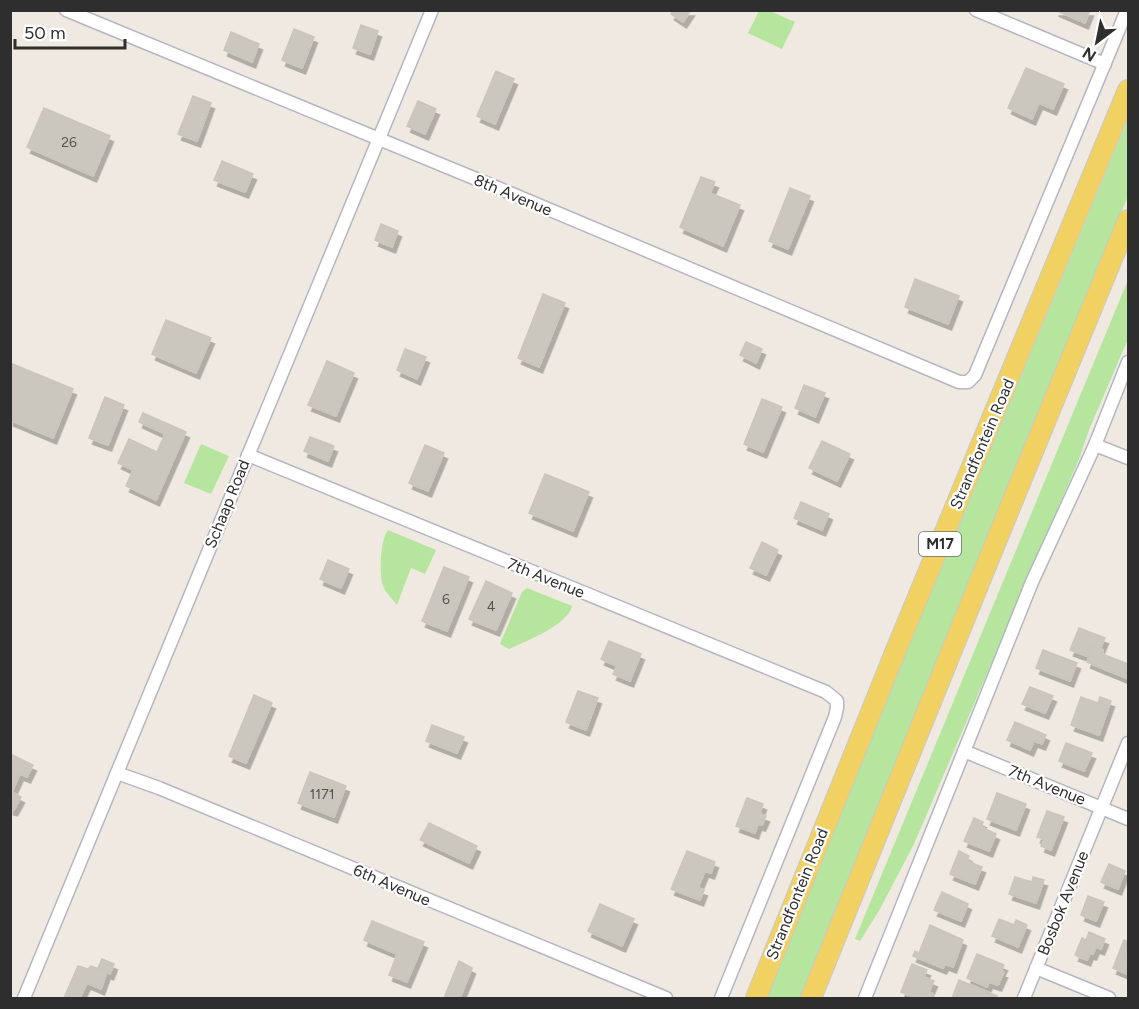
<svg xmlns="http://www.w3.org/2000/svg" width="1139" height="1009" viewBox="0 0 1139 1009" font-family="Figtree,sans-serif">
	<style>
		.green { fill: #b6e59e }
		.building { fill: #cbc7bf; stroke: #cbc5ba; stroke-width: 1.5; filter: url(#shadow) }
		.lines { fill: none; stroke-linecap: round; stroke-linejoin: round }
		.street-casing { stroke: #b4b7c1; stroke-width: 15 }
		.primary-casing { stroke: #c9c9c9; stroke-width: 22 }
		.street { stroke: #fff; stroke-width: 12 }
		.primary { stroke: #f2d163; stroke-width: 20 }
		.labels { text-anchor: middle; dominant-baseline: central; stroke-width: 4.5; stroke-linejoin: round; paint-order: stroke }
		.number-label { font-size: 14px; fill: #555452 }
		.shield { fill: #fff; stroke: #6d6d6d; stroke-width: 1.5 }
		.shield-label { font-size: 15px; font-weight: bold; fill: #2e2e2e }
		.street-label { font-size: 16px; fill: #2e2e2e; stroke: #fff }
	</style>
	<defs>
		<filter id="shadow"><feDropShadow dx="3.5" dy="6" stdDeviation="0" flood-color="#0004"/></filter>
	</defs>
	<rect width="100%" height="100%" fill="#efe9e1"/>
	<!-- green -->
	<g class="green">
		<path d="M759,11h11l25,11 -13,27 -34,-16z"/>
		<path d="M1128,119v77l-328,802h-33l132,-328z"/>
		<path d="M1128,280v59l-39,91 -10,29 -165,385 -34,65 -20,32 -5,-2z"/>
		<path d="M201,444l28,12 -18,38 -27,-11z"/>
		<path d="M388,530l48,20 -11,24 -14,-6 -14,37c-4,-5 -9,-10 -12,-15 -7,-11 -5,-50 3,-60z"/>
		<path d="M527,588l45,18c-4,19 -46,35 -63,43l-9,-5 22,-52z"/>
	</g>
	<!-- building -->
	<g class="building">
		<path d="M673,10h18l-8,12 -12,-8z"/>
		<path d="M1055,10h35l-5,13z"/>
		<path d="M361,25l17,6 -8,23 -17,-6z"/>
		<path d="M294,29l20,8 -12,31 -20,-8z"/>
		<path d="M231,32l28,12 -7,18 -28,-12z"/>
		<path d="M1026,68l38,16 -11,25 -14,-6 -7,16 -24,-11z"/>
		<path d="M496,71l18,8 -19,45 -18,-8z"/>
		<path d="M193,96l18,7 -14,38 -19,-7z"/>
		<path d="M418,101l18,8 -11,25 -18,-8z"/>
		<path d="M44,108l66,28 -17,40 -66,-29z"/>
		<path d="M222,161l31,13 -8,18 -31,-12z"/>
		<path d="M701,177l14,5 -5,11 30,12 -17,41 -43,-19z"/>
		<path d="M790,188l20,8 -22,53 -19,-8z"/>
		<path d="M381,224l17,7 -6,16 -17,-7z"/>
		<path d="M915,279l44,17 -11,28 -43,-17z"/>
		<path d="M543,294l22,9 -26,64 -21,-9z"/>
		<path d="M166,320l45,18 -15,35 -44,-19z"/>
		<path d="M746,342l16,7 -6,14 -16,-8z"/>
		<path d="M405,349l21,8 -9,22 -20,-9z"/>
		<path d="M327,361l27,12 -18,43 -28,-11z"/>
		<path d="M10,363l63,26 -20,49 -43,-18z"/>
		<path d="M804,385l21,8 -10,24 -20,-9z"/>
		<path d="M105,397l19,8 -16,40 -19,-7z"/>
		<path d="M762,399l20,8 -19,45 -19,-8z"/>
		<path d="M143,413l43,19 -30,68 -30,-14 7,-16 -15,-7 11,-24 28,13 8,-18 -26,-12z"/>
		<path d="M310,437l24,9 -6,15 -24,-10z"/>
		<path d="M822,441l28,13 -13,27 -28,-13z"/>
		<path d="M425,445l19,8 -16,38 -19,-8z"/>
		<path d="M545,474l44,18 -16,39 -44,-18z"/>
		<path d="M801,502l28,12 -7,16 -28,-12z"/>
		<path d="M762,542l16,8 -12,25 -16,-7z"/>
		<path d="M328,560l21,9 -8,19 -21,-9z"/>
		<path d="M444,567l25,10 -22,54 -25,-10z"/>
		<path d="M486,581l26,12 -16,37 -27,-11z"/>
		<path d="M1079,628l26,10 -4,9 -9,-3 -5,12 -17,-6z"/>
		<path d="M609,641l32,13 -11,27 -17,-7 4,-8 -16,-7z"/>
		<path d="M1093,646l10,4 -1,4 26,10v15l-41,-17z"/>
		<path d="M1043,650l34,13 -7,18 -34,-13z"/>
		<path d="M1030,687l23,9 -8,17 -23,-9z"/>
		<path d="M578,691l20,7 -12,32 -20,-8z"/>
		<path d="M254,695l18,8 -26,60 -17,-7z"/>
		<path d="M1081,697l17,6 2,-6 11,4 -12,34 -28,-10z"/>
		<path d="M1015,722l31,13 -4,9 -8,-3 -4,9 -23,-10z"/>
		<path d="M432,725l32,12 -7,16 -31,-12z"/>
		<path d="M1066,743l26,10 -8,18 -25,-10z"/>
		<path d="M10,754l23,11 -6,12 -7,-3 -8,18 9,5 -7,13 -4,-1z"/>
		<path d="M310,772l36,14 -12,31 -36,-14z"/>
		<path d="M997,793l29,11 -10,26 -29,-11z"/>
		<path d="M747,798l16,6 -3,10 6,2 -4,9 -4,-1 -3,9 -19,-7z"/>
		<path d="M1047,811l17,6 -13,33 -10,-4 3,-7 -7,-2z"/>
		<path d="M974,818l9,4 -2,5 15,7 -7,17 -25,-10z"/>
		<path d="M429,823l48,23 -8,17 -49,-23z"/>
		<path d="M687,851l28,11 -4,11 -6,-2 -7,17 6,2 -4,10 -29,-11z"/>
		<path d="M959,851l10,5 -2,5 15,6 -7,17 -25,-10z"/>
		<path d="M1109,864l16,7 -7,18 -17,-7z"/>
		<path d="M1015,877l17,5 1,-5 11,3 -8,23 -27,-9z"/>
		<path d="M942,892l26,12 -7,17 -27,-11z"/>
		<path d="M1088,896l16,6 -8,19 -15,-6z"/>
		<path d="M600,904l34,15 -12,27 -34,-15z"/>
		<path d="M999,919l15,6 2,-5 11,5 -9,22 -26,-11z"/>
		<path d="M372,921l52,21 -17,40 -18,-7 8,-21 -33,-14z"/>
		<path d="M930,925l33,15 -10,27 -8,-3 -2,4 -30,-12 2,-5 4,2z"/>
		<path d="M1089,932l16,7 -4,10 -5,-2 -3,7 -3,-1 -3,7 -12,-5 7,-17 4,2z"/>
		<path d="M1124,940l4,2 -1,32 -14,-6z"/>
		<path d="M977,954l27,11 -3,6 3,1 -6,13 -9,-3 -2,5 -20,-9z"/>
		<path d="M102,959l12,5 -4,10 -12,-6z"/>
		<path d="M459,961l13,7 -12,30h-16z"/>
		<path d="M912,964l15,6 -3,7 10,4 -5,11 4,2 -2,4h-15l-15,-6z"/>
		<path d="M78,966l10,3 3,-3 16,6 -6,17 -14,-6 -7,15h-16z"/>
		<path d="M959,980l38,16 -1,2h-44z"/>
	</g>
	<g class="lines">
		<!-- street casing -->
		<g class="street-casing">
			<g id="street">
				<path d="M66,10l432,178 461,194h9l7,-7 152,-365"/>
				<path d="M976,10l129,54"/>
				<path d="M1095,445l33,13"/>
				<path d="M248,455l578,237 11,9v7l-2,9 -114,281"/>
				<path d="M964,751l164,68"/>
				<path d="M117,773l42,15 507,210"/>
				<path d="M1036,968l73,30"/>
				<path d="M24,998l408,-988"/>
				<path d="M865,998l167,-416 63,-137 33,-83"/>
				<path d="M1024,998l104,-255"/>
			</g>
		</g>
		<!-- primary casing -->
		<g class="primary-casing">
			<g id="primary">
				<path d="M756,998l140,-348 232,-560"/>
				<path d="M811,998l177,-437 140,-341"/>
			</g>
		</g>
		<!-- street -->
		<use href="#street" class="street"/>
		<!-- primary -->
		<use href="#primary" class="primary"/>
	</g>
	<g class="labels">
		<!-- number labels -->
		<g class="number-label">
			<text x="69" y="142">26</text>
			<text x="446" y="599">6</text>
			<text x="491" y="606">4</text>
			<text x="322" y="794">1171</text>
		</g>
		<!-- shield labels -->
		<rect class="shield" x="919" y="532" width="42" height="24" rx="4.5"/>
		<g class="shield-label">
			<text x="940" y="544">M17</text>
		</g>
		<!-- street labels -->
		<g class="street-label">
			<text transform="translate(513 195) rotate(23)">8th Avenue</text>
			<text transform="translate(982 444) rotate(-67)">Strandfontein Road</text>
			<text transform="translate(227 504) rotate(-68)">Schaap Road</text>
			<text transform="translate(546 578) rotate(22)">7th Avenue</text>
			<text transform="translate(1047 785) rotate(22)">7th Avenue</text>
			<text transform="translate(392 885) rotate(23)">6th Avenue</text>
			<text transform="translate(797 894) rotate(-68)">Strandfontein Road</text>
			<text transform="translate(1063 903) rotate(-68)">Bosbok Avenue</text>
		</g>
	</g>
	<!-- border -->
	<rect width="1139" height="1009" fill="none" stroke="#2e2e2e" stroke-width="24"/>
	<!-- north arrow -->
	<g transform="translate(1097 42) rotate(212)" stroke="#ffffff" stroke-width="4.5" paint-order="stroke">
	<path d="M0-4.5L10 22L0 15L-10 22Z" fill="#2e2e2e"/>
	<text y="-9" font-size="16" font-weight="bold" text-anchor="middle" fill="#2e2e2e">N</text>
	</g>
	<!-- scale -->
	<path d="M15 39v9h110v-9" fill="none" stroke="#2e2e2e" stroke-width="3"/>
	<text x="24" y="39" font-size="18" fill="#2e2e2e" stroke="#ffffff" stroke-width="4.5" paint-order="stroke">50 m</text>
</svg>
